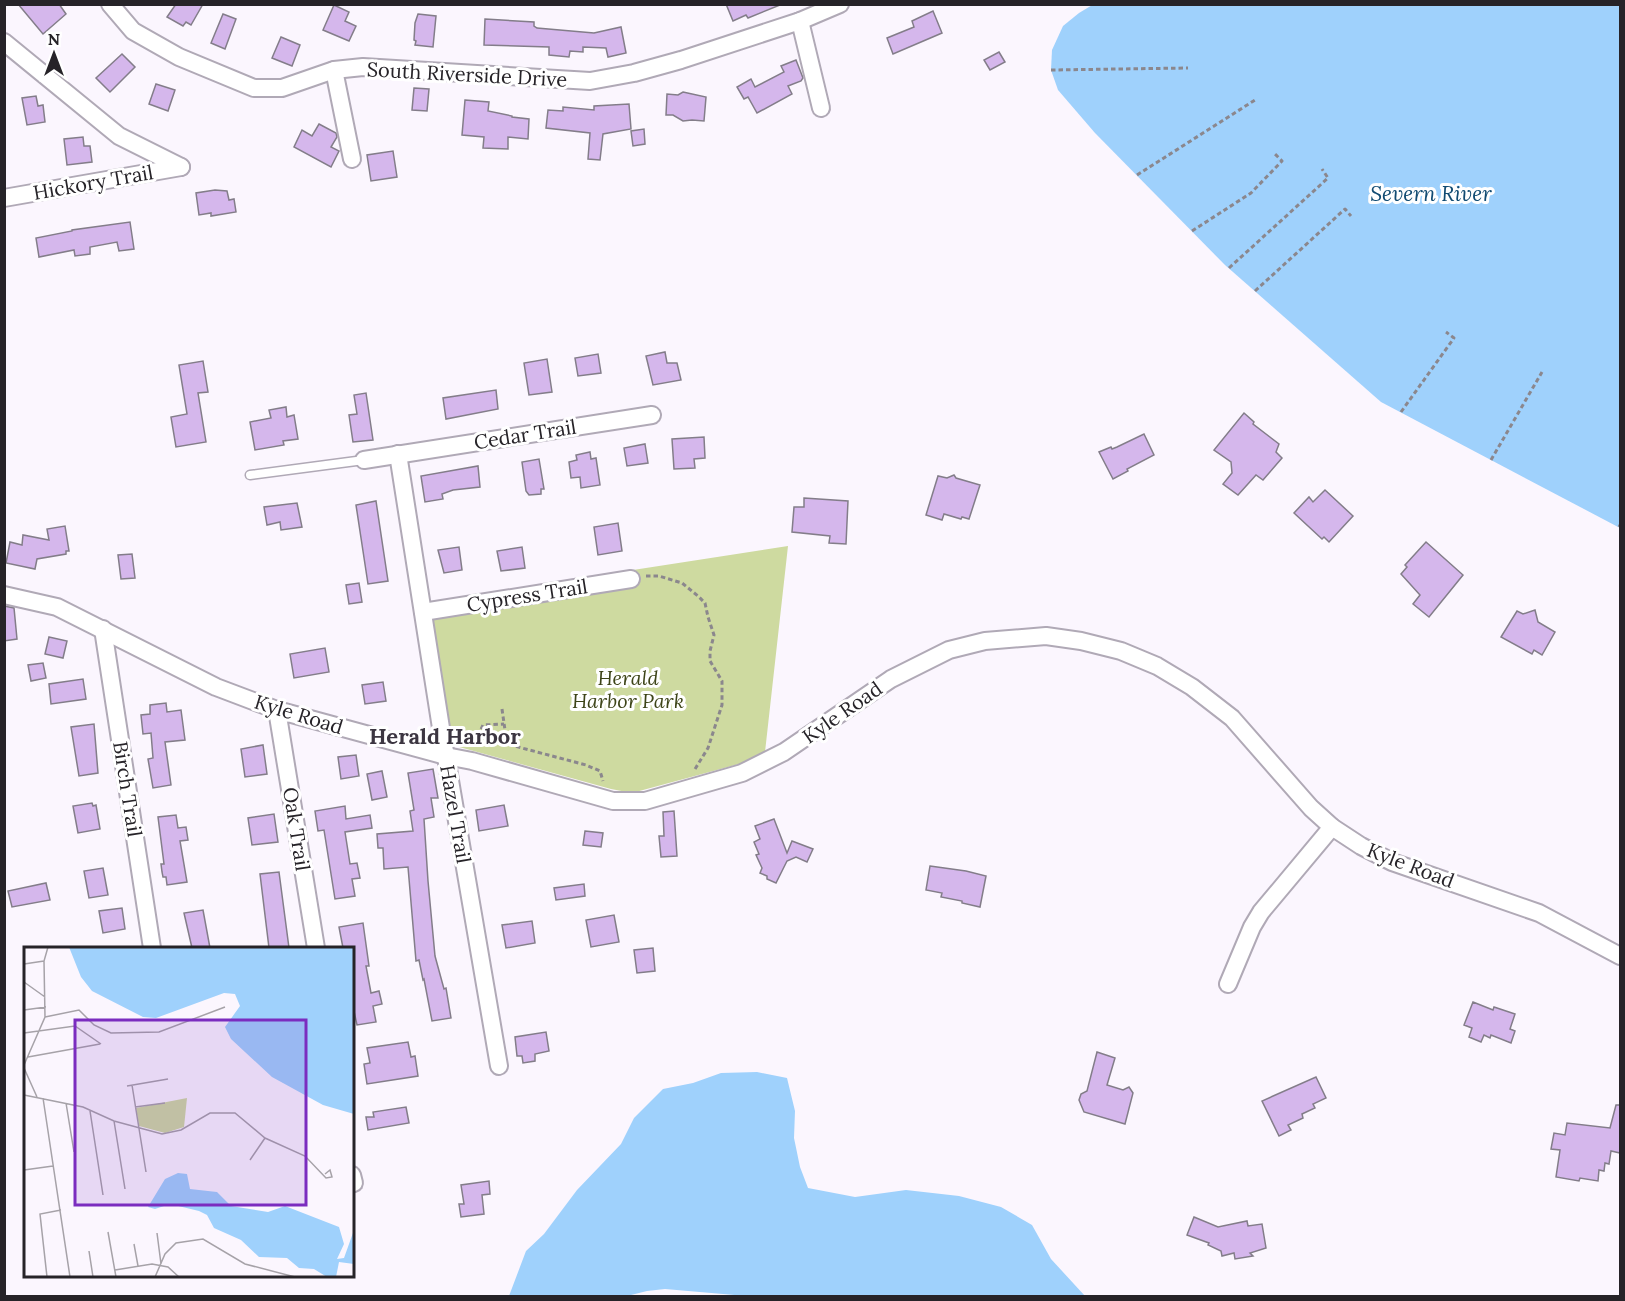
<svg xmlns="http://www.w3.org/2000/svg" width="1625" height="1301" viewBox="0 0 1625 1301" font-family="Lora,serif">
	<style>
		.green { fill: #cedaa0 }
		.water { fill: #9fd1fc }
		.building { fill: #d5b7ec; stroke: #837d89; stroke-width: 1.5 }
		.lines { fill: none; stroke-linecap: round; stroke-linejoin: round }
		.lane-casing { stroke: #b0a9b6; stroke-width: 11 }
		.street-casing { stroke: #b0a9b6; stroke-width: 20 }
		.path { stroke: #8b878d; stroke-width: 3; stroke-dasharray: 4.5 3; stroke-linecap: butt }
		.lane { stroke: #fff; stroke-width: 8 }
		.street { stroke: #fff; stroke-width: 16 }
		.labels { text-anchor: middle; dominant-baseline: central; stroke-width: 6; stroke-linejoin: round; paint-order: stroke }
		.street-label { font-size: 20px; fill: #262328; stroke: #fff }
		.park-label { font-size: 20px; font-style: italic; fill: #3d4418; stroke: #fff }
		.water-label { font-size: 21px; font-style: italic; fill: #114b72; stroke: #fff }
		.quarter-label { font-size: 22px; font-weight: bold; fill: #3c3641; stroke: #fff }
		.inset-road { fill: none; stroke: #a6a2a8; stroke-width: 1.5 }
		.view { fill: #7b2cbf; fill-opacity: 0.15; stroke: #7b2cbf; stroke-width: 3 }
		.inset-edge { fill: none; stroke: #262328; stroke-width: 3 }
	</style>
	<rect width="100%" height="100%" fill="#fbf6fe"/>
	<!-- green -->
	<path class="green" d="M788,546l-23,206 -15,9 -118,32 -21,-4 -159,-44 -21,-128 204,-33 -2,-14z"/>
	<!-- water -->
	<g class="water">
		<path d="M1094,4l526,1v523l-239,-126 -156,-137 -130,-132 -37,-43 -7,-20 1,-20 11,-24 16,-13z"/>
		<path d="M757,1072l30,6 8,33 -1,27 6,29 8,21 47,9 51,-7 53,6 42,11 31,18 19,34 34,37h-339l-81,-7 -18,2 -20,5h-118l17,-45 18,-17 33,-44 44,-46 13,-26 29,-29 30,-6 28,-10z"/>
	</g>
	<!-- building -->
	<g class="building">
		<path d="M18,4h41l7,10 -23,20z"/>
		<path d="M176,4h27l-12,21 -5,-3 -3,4 -16,-9z"/>
		<path d="M726,4h54v1l-32,13 -2,-3 -13,6z"/>
		<path d="M334,5l15,7 -4,9 11,5 -7,15 -26,-11z"/>
		<path d="M933,11l9,22 -49,21 -6,-16 27,-11 -2,-6z"/>
		<path d="M223,14l13,5 -11,30 -14,-6z"/>
		<path d="M418,14l18,2 -3,31 -18,-2 1,-4 -2,-1 1,-17z"/>
		<path d="M485,19l49,3v4l3,2 57,5 27,-6 5,26 -18,4 -2,-9 -23,-1v5l-13,-1 -1,6 -20,-2v-8l-65,-2z"/>
		<path d="M281,37l19,8 -8,21 -20,-8z"/>
		<path d="M999,52l6,10 -15,8 -6,-10z"/>
		<path d="M122,54l13,13 -25,25 -14,-14z"/>
		<path d="M796,60l7,18 -2,3 -13,5 4,8 -35,19 -9,-16 -4,2 -7,-12 14,-8 4,8 29,-15 -3,-6z"/>
		<path d="M156,84l19,6 -7,21 -19,-7z"/>
		<path d="M414,88l15,1 -2,22 -15,-1z"/>
		<path d="M683,92l23,5 -2,24 -12,-1 -9,1 -10,-6h-7l1,-21 11,1z"/>
		<path d="M36,96l2,10 5,-1 2,17 -18,3 -5,-27z"/>
		<path d="M465,100l24,2 -1,9 24,5v1l17,2 -1,20 -20,-2v12l-25,-1 1,-11 -22,-2z"/>
		<path d="M629,104l2,25 -28,5 -3,26 -12,-1 2,-26 -44,-5 2,-18 15,1v-4l31,3v-4z"/>
		<path d="M319,124l17,9 1,4 -6,10 8,4 -8,16 -37,-20 8,-17 10,6z"/>
		<path d="M644,129l1,15 -12,2 -2,-15z"/>
		<path d="M83,137l1,9h6l2,16 -25,3 -3,-26z"/>
		<path d="M393,151l4,26 -26,4 -4,-26z"/>
		<path d="M215,190l12,1 2,9 5,-1 2,13 -25,4v-3l-12,2 -3,-22z"/>
		<path d="M130,222l4,27 -15,2 -2,-9 -27,5v7l-15,2 -1,-6 -35,7 -3,-19 36,-7v-1z"/>
		<path d="M665,352l2,11h10l4,17 -28,5 -7,-29z"/>
		<path d="M598,354l3,19 -23,3 -3,-18z"/>
		<path d="M547,359l5,33 -23,3 -5,-32z"/>
		<path d="M203,361l5,31 -10,1 8,49 -30,5 -5,-30 16,-3 -8,-49z"/>
		<path d="M496,390l2,19 -52,10 -3,-21z"/>
		<path d="M366,393l7,47 -20,2 -4,-27 8,-1 -3,-19z"/>
		<path d="M286,407l1,10 7,-2 4,24 -15,2 1,4 -29,5 -5,-28 21,-4 -2,-8z"/>
		<path d="M1244,413l10,9 -1,2 26,20 -3,8 6,6 -19,22 -7,-5 -18,20 -15,-11 9,-11 -1,-11 -17,-12z"/>
		<path d="M1144,434l10,21 -27,14 1,2 -15,8 -14,-27 12,-5 1,2 5,-2z"/>
		<path d="M704,437l1,21 -11,1 1,9 -21,1 -2,-30z"/>
		<path d="M645,444l3,19 -21,3 -3,-18z"/>
		<path d="M590,452l1,7 5,-1 4,27 -19,3 -1,-11 -9,1 -2,-16 8,-2 -1,-5z"/>
		<path d="M539,459l5,30h-3v5l-12,1 -3,-4 -4,-29z"/>
		<path d="M478,466l2,21 -27,3 -11,4 1,5 -18,3 -4,-26z"/>
		<path d="M954,475l2,3 24,7 -11,34 -7,-2 -1,2 -17,-5 -2,6 -16,-5 12,-39 9,2z"/>
		<path d="M1325,490l28,26 -24,26 -5,-5 -2,2 -28,-26 15,-16 4,5z"/>
		<path d="M804,498l44,3 -2,43 -17,-1 1,-7 -38,-4 2,-25h10z"/>
		<path d="M376,501l12,80 -20,3 -12,-79z"/>
		<path d="M297,503l5,24 -21,3 -1,-8 -13,3 -3,-18z"/>
		<path d="M618,523l4,28 -24,4 -4,-28z"/>
		<path d="M65,526l4,25h-3v3l-29,5 -2,10 -29,-6 4,-21 12,3 1,-10 26,5 -2,-11z"/>
		<path d="M1426,542l37,33 -34,42 -16,-13 7,-9 -19,-21 6,-7 -2,-2z"/>
		<path d="M459,547l3,23 -18,3 -6,-23z"/>
		<path d="M522,547l3,21 -24,3 -4,-20z"/>
		<path d="M132,554l3,24 -14,1 -3,-24z"/>
		<path d="M359,583l3,19 -13,2 -3,-19z"/>
		<path d="M4,606l10,2 3,31 -13,2z"/>
		<path d="M1535,610l3,12 17,10 -13,23 -8,-5 -2,4 -31,-17 16,-26 6,3z"/>
		<path d="M49,637l18,4 -4,17 -18,-4z"/>
		<path d="M325,648l4,24 -35,6 -4,-24z"/>
		<path d="M43,663l3,15 -15,3 -3,-16z"/>
		<path d="M83,679l3,20 -35,5 -2,-20z"/>
		<path d="M383,682l3,19 -21,3 -3,-19z"/>
		<path d="M166,703l1,9 14,-2 4,30 -20,2 6,43 -18,3 -5,-29 5,-1 -2,-25 -8,1 -2,-19 9,-1v-9z"/>
		<path d="M94,724l4,49 -19,3 -8,-49z"/>
		<path d="M263,745l4,29 -22,3 -4,-28z"/>
		<path d="M356,755l3,21 -18,3 -3,-22z"/>
		<path d="M433,769l5,29h-7l3,19 -10,2 4,62 7,75 9,33 2,-1 5,30 -19,3 -8,-42 -1,1 -4,-20 -3,1 -8,-94 -24,2 -1,-21h-5l-1,-14 36,-3 -3,-20 4,-1 -6,-37z"/>
		<path d="M382,771l5,26 -15,3 -5,-26z"/>
		<path d="M92,803l1,3 3,-1 4,24 -22,4 -5,-27z"/>
		<path d="M504,805l4,21 -29,5 -3,-21z"/>
		<path d="M345,806l1,13 24,-4 2,13 -27,4 5,32 7,-1 3,15 -8,1 3,17 -20,3 -11,-69 -6,1 -3,-20z"/>
		<path d="M674,811l3,45 -16,1 -2,-21h5l-1,-24z"/>
		<path d="M274,814l4,28 -26,3 -4,-27z"/>
		<path d="M176,815l2,13 8,-1 2,13 -8,1 7,41 -20,3 -1,-8h-3l-1,-5 -1,-8h3l-6,-47z"/>
		<path d="M774,819l13,34 5,-12 21,8 -6,13 -11,-5 -9,4 -11,22 -9,-4v-3l-7,-3 2,-5 -6,-13 3,-1 -5,-12 6,-3 -5,-13z"/>
		<path d="M585,831l18,2 -2,14 -18,-2z"/>
		<path d="M930,866l36,5 20,5 -6,31 -18,-4v-2l-21,-4 1,-4 -16,-3z"/>
		<path d="M103,868l5,27 -19,3 -5,-27z"/>
		<path d="M279,872l10,76h-20l-9,-74z"/>
		<path d="M46,883l4,17 -38,7 -4,-16z"/>
		<path d="M584,884l1,12 -29,4 -2,-12z"/>
		<path d="M122,908l3,21 -22,4 -4,-22z"/>
		<path d="M203,910l7,38h-18l-8,-35z"/>
		<path d="M614,915l5,27 -28,5 -5,-27z"/>
		<path d="M532,921l3,22 -29,5 -4,-23z"/>
		<path d="M363,923l6,43h-3l5,27 8,-2 3,13 -9,2 3,16 -19,3 -5,-23v-54h-9l-4,-21z"/>
		<path d="M653,948l2,23 -18,2 -3,-23z"/>
		<path d="M1473,1002l20,8 1,-3 21,7 -5,15 5,2 -4,12 -20,-8 -1,3 -6,-3 -3,7 -12,-5 3,-9 -8,-3z"/>
		<path d="M546,1032l3,19 -14,3v7l-12,2 -1,-7h-5l-2,-19z"/>
		<path d="M408,1042l3,15 4,-1 3,20 -51,8 -3,-20 6,-1 -3,-15z"/>
		<path d="M1097,1052l18,6 -8,27 16,5 6,-3 4,6 -8,31 -41,-12 -5,-12 2,-6 6,-3z"/>
		<path d="M1316,1077l10,21 -13,6 2,4 -13,6 1,4 -15,7 3,5 -12,6 -17,-35z"/>
		<path d="M1616,1105h4v48l-9,-2 -2,13 -4,-1 -1,8 -5,-1 -1,11 -18,-3 -1,3 -23,-4 4,-27 -9,-1 3,-16 11,2 2,-12 43,5z"/>
		<path d="M406,1107l3,16 -41,7 -2,-13h8l-1,-5z"/>
		<path d="M489,1181l1,13 -8,1 2,19 -23,3 -2,-13h5l-3,-19z"/>
		<path d="M1194,1217l24,10 29,-6 1,5 14,-2 4,24 -16,5 3,3 -18,3 -1,-6 -12,3 -1,-5 -13,-6 1,-2 -22,-8z"/>
	</g>
	<g class="lines">
		<!-- lane casing -->
		<g class="lane-casing">
			<path id="lane" d="M250,475l114,-15"/>
		</g>
		<!-- street casing -->
		<g class="street-casing">
			<g id="street">
				<path d="M110,4l23,27 46,26 75,31h28l52,-18 29,-3 227,14 44,-8 47,-13 119,-39 40,-17"/>
				<path d="M800,21l21,87"/>
				<path d="M4,42l115,94 62,31"/>
				<path d="M334,70l18,89"/>
				<path d="M4,198l177,-31"/>
				<path d="M398,454l43,274 58,338"/>
				<path d="M364,460l288,-45"/>
				<path d="M4,595l53,12 159,80 61,23 169,46 26,5 141,40h32l97,-28 42,-21 107,-73 58,-29 36,-9 61,-5 35,5 40,10 36,15 35,21 40,31 79,90 21,19 29,19 31,16 147,51 81,43"/>
				<path d="M423,612l208,-33"/>
				<path d="M103,629l49,319"/>
				<path d="M277,710l39,238"/>
				<path d="M1228,984l24,-57 9,-15 71,-85"/>
				<path d="M352,1175l2,8"/>
			</g>
		</g>
		<!-- path -->
		<g class="path">
			<path d="M1051,70l137,-2"/>
			<path d="M1137,175l118,-75"/>
			<path d="M1192,231l59,-38 31,-32 -9,-9"/>
			<path d="M1229,268l99,-90 -6,-9"/>
			<path d="M1255,291l90,-82 6,7"/>
			<path d="M1401,412l53,-74 -8,-6"/>
			<path d="M1491,460l51,-88"/>
			<path d="M1619,527l1,-2"/>
			<path d="M646,576h13l23,7 16,13 7,7 3,14 6,18 -4,16v10l12,20v24l-14,43 -13,21"/>
			<path d="M502,709l5,35"/>
			<path d="M458,731l128,34 14,6 3,10"/>
			<path d="M478,736l5,-11 21,-1"/>
		</g>
		<!-- lane -->
		<use href="#lane" class="lane"/>
		<!-- street -->
		<use href="#street" class="street"/>
	</g>
	<g class="labels">
		<!-- street labels -->
		<g class="street-label">
			<text transform="translate(467 74) rotate(3)">South Riverside Drive</text>
			<text transform="translate(93 182) rotate(-10)">Hickory Trail</text>
			<text transform="translate(525 434) rotate(-9)">Cedar Trail</text>
			<text transform="translate(527 595) rotate(-9)">Cypress Trail</text>
			<text transform="translate(842 712) rotate(-35)">Kyle Road</text>
			<text transform="translate(299 714) rotate(17)">Kyle Road</text>
			<text transform="translate(128 789) rotate(81)">Birch Trail</text>
			<text transform="translate(456 814) rotate(80)">Hazel Trail</text>
			<text transform="translate(297 829) rotate(81)">Oak Trail</text>
			<text transform="translate(1411 865) rotate(21)">Kyle Road</text>
		</g>
		<!-- park labels -->
		<g class="park-label">
			<text x="628" y="677">Herald<tspan x="628" dy="23">Harbor Park</tspan></text>
		</g>
		<!-- water labels -->
		<g class="water-label">
			<text x="1431" y="193">Severn River</text>
		</g>
		<!-- quarter labels -->
		<g class="quarter-label">
			<text x="445" y="736">Herald Harbor</text>
		</g>
	</g>
	<!-- overview -->
	<g transform="translate(24 947)">
		<rect width="330" height="330" fill="#fbf6fe"/>
		<path d="M163,151l-3,29 -19,6 -26,-7 -3,-18z" fill="#cedaa0"/>
		<path d="M45,0h285v167l-31,-9 -51,-28 -41,-38 -6,-12 15,-21 -5,-12 -11,-1 -68,25 -13,-1 -51,-26 -11,-14zM154,226l9,1 3,15 27,3 14,14 37,6 17,-6 54,21 5,17 -7,15 7,-1 10,-28v34l-15,-2 -3,15h-9l-13,-8 -15,-1 -12,-10 -28,-1 -18,-17 -27,-12 -7,-13 -8,-4 -29,-7 -15,5 -7,-2 17,-28z" fill="#9fd1fc"/>
		<path class="inset-road" d="M0,17l20,-3M0,35l21,15M0,63l22,-3M21,70l34,-7 15,15 17,8 48,-1 66,-25M0,86l51,-7 26,18M4,110l72,-13M0,118l21,-48 -1,-56 4,-14M0,121l13,29M108,138l14,87M103,139l41,-7M0,148l59,12 31,14 48,13 19,-4 29,-17h25l30,25 40,18 21,22 6,-1 -2,-7 -5,4M19,151l27,179M42,156l8,49M111,160l30,-4M66,164l13,84M90,174l11,68M226,213l15,-22M0,223l29,-4M84,285l8,45M133,286l4,31M110,297l4,22M65,304l4,26M91,323l37,-6 16,3 11,10M23,330l-7,-63 21,-4M131,330l10,-23 11,-11 27,-4 42,25 50,13"/>
		<path class="view" d="M51,73h231v185h-231z"/>
		<rect width="330" height="330" class="inset-edge"/>
	</g>
	<!-- border -->
	<rect width="1625" height="1301" fill="none" stroke="#262328" stroke-width="12"/>
	<!-- north arrow -->
	<g transform="translate(54 54)" stroke="#ffffff" stroke-width="4.5" paint-order="stroke">
	<path d="M0-4.5L10 22L0 15L-10 22Z" fill="#262328"/>
	<text y="-9" font-size="16" font-weight="bold" text-anchor="middle" fill="#262328">N</text>
	</g>
</svg>
